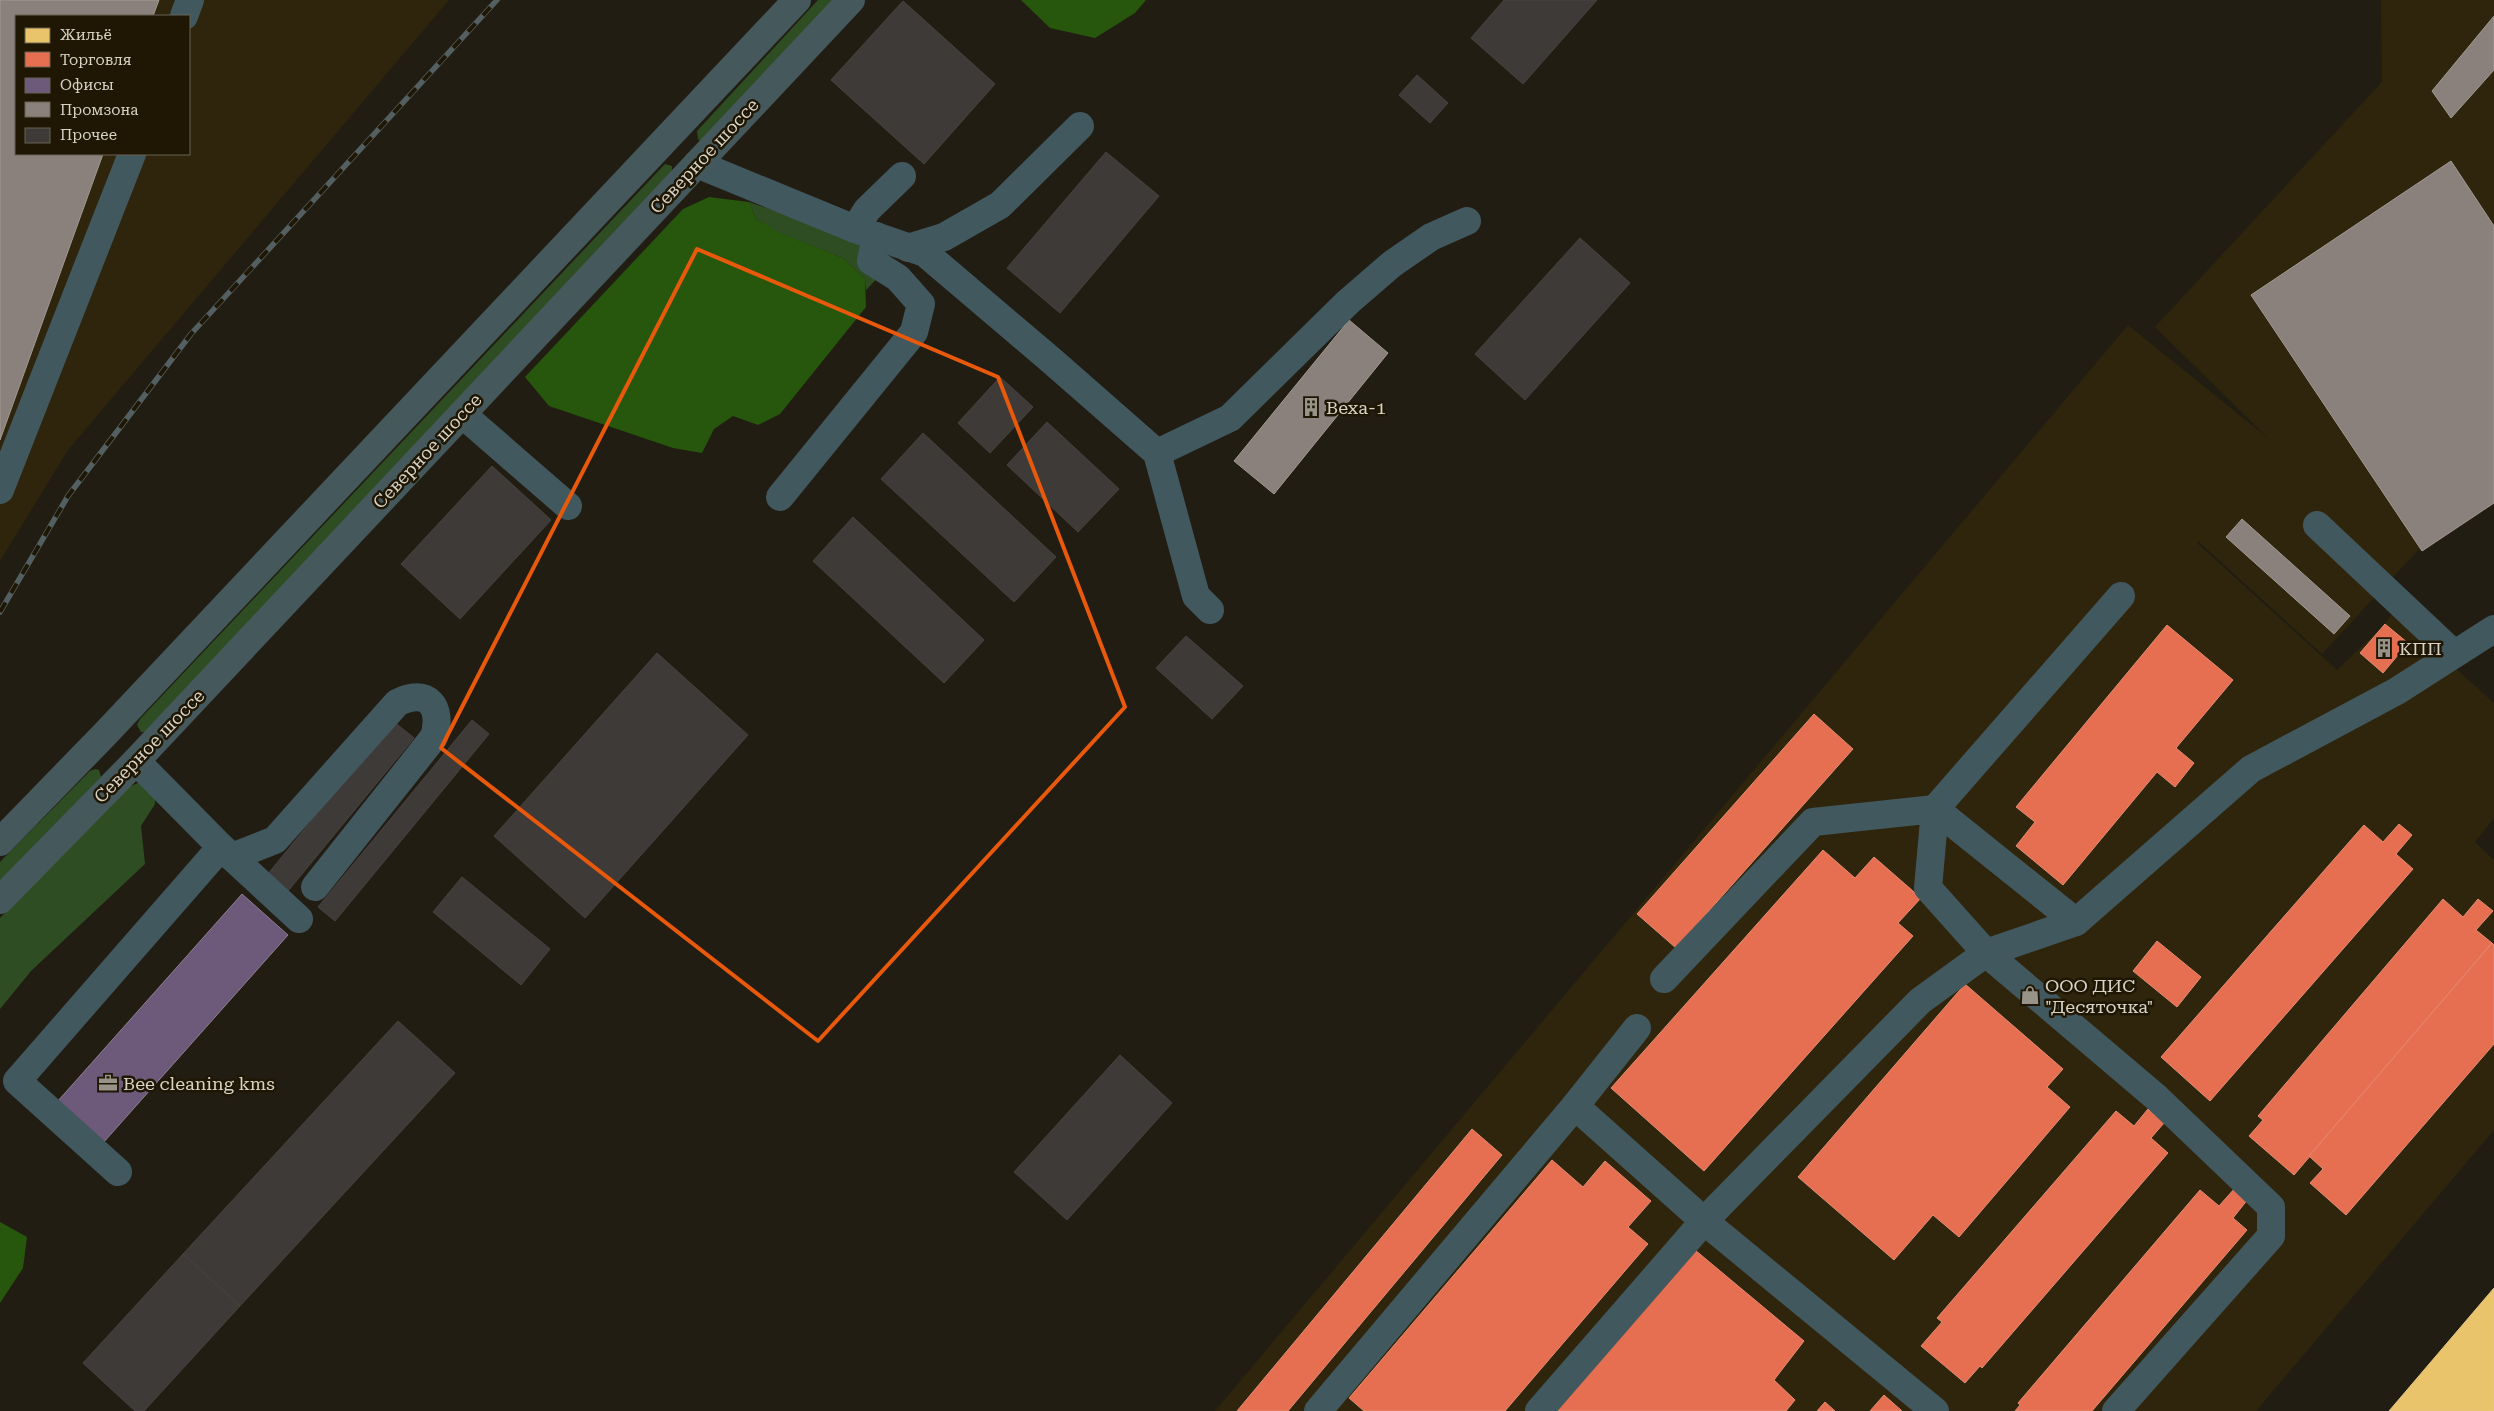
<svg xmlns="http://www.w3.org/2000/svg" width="2494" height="1411" viewBox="0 0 2494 1411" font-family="'Roboto Serif',serif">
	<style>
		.built { fill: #2f250c; fill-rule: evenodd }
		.green { fill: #2f4d22 }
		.forest { fill: #26570d }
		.homes { fill: #e9c46a; stroke: #e4c886 }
		.shops { fill: #e76f51; stroke: #e28d74 }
		.offices { fill: #6d597a; stroke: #8d7e91 }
		.industry { fill: #8a817c; stroke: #a19a92 }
		.building { fill: #3e3a37; stroke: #484341 }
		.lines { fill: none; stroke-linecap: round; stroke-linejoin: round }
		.minor { stroke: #42585f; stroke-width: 28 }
		.major { stroke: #45585c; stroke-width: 28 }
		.rail-casing { stroke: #535f60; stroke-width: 5.5 }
		.rail { stroke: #1f1704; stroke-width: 4; stroke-dasharray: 11; stroke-linecap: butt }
		.marked { fill: none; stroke: #e8590c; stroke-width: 4; stroke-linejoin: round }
		.labels { text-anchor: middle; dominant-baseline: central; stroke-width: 5; stroke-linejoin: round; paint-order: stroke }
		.street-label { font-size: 18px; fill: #d8d3c7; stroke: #1f1704 }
		.poi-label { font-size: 18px; fill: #d8d3c7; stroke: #1f1704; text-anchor: start }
	</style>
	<rect width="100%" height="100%" fill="#221d13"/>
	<!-- built -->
	<g class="built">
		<path d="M0,0h449l-381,450 -68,111zM16,16h173v138h-173z"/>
		<path d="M2381,0h113v502l-73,45 -99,107 -124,-113 -1,2 140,127 48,-46 8,-12 101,91v115l-19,24 19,18v270l-238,281h-1041l913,-1086 141,114 -114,-112 227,-245z"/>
	</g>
	<!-- green -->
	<g class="green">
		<path d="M818,0h17l-135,141 -2,-2 -1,-8z"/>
		<path d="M665,164l7,2v7l-527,559h-4l-4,-7 3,-6z"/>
		<path d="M749,202l96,33 47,28 -26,27 -1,-11 -22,-21 -64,-25 -23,-14z"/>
		<path d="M95,769l4,1 2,7 -101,104v-19l90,-91z"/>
		<path d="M138,783h7l10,7v14l-14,22 4,38 -114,107 -31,38v-91l126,-130z"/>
	</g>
	<!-- forest -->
	<g class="forest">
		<path d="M1021,0h125l-11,13 -40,25 -45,-10z"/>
		<path d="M709,197l40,5 7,17 24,14 63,25 22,21 1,28 -86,107 -22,11 -25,-9 -19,13 -12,24 -29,-5 -124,-42 -24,-29 158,-168z"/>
		<path d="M0,1222l27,15 -4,31 -23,35z"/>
	</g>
	<!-- homes -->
	<path class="homes" d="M2494,1288v123h-105z"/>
	<!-- shops -->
	<g class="shops">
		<path d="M2385,624l23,19 -25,30 -23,-20z"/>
		<path d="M2167,625l66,55 -57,68 18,15 -19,24 -18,-15 -94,113 -47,-39 19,-24 -19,-15z"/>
		<path d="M1814,714l39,35 -177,199 -39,-34z"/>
		<path d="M2399,824l13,11 -16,19 17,15 -203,232 -49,-44 203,-232 19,17z"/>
		<path d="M1823,850l32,28 19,-21 47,41 -23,25 15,13 -209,235 -93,-83z"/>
		<path d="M2443,899l20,18 15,-18 15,12 -17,19 16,13 -198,232 -45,-39 14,-16 -5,-4z"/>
		<path d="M2157,941l44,36 -24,30 -44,-36z"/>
		<path d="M2492,943l2,2v99l-148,171 -36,-32 13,-14 -14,-13z"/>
		<path d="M1965,984l98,85 -16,18 23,20 -111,130 -26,-22 -39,45 -96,-83z"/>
		<path d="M2148,1109l16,14 -13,15 17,15 -186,215 -2,-2 -15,17 -44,-37 21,-24 -5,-4 179,-207 18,15z"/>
		<path d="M1472,1129l30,26 -214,256h-51z"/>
		<path d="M1552,1160l31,27 22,-26 46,40 -23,26 20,17 -143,167h-141l-15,-13z"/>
		<path d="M2235,1188l13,11 -15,19 14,12 -155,181h-77l5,-6 -2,-2 182,-213 19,16z"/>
		<path d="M1695,1250l109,91 -30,39 21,20 -9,11h-231z"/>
		<path d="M1884,1395l18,16h-32z"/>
		<path d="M1825,1402l10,9h-18z"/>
	</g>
	<!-- offices -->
	<path class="offices" d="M242,894l46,41 -185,208 -46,-41z"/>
	<!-- industry -->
	<g class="industry">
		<path d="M0,0h159l-6,16h-137v138h87l-103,286z"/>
		<path d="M2494,16v54l-43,48 -19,-27z"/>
		<path d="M2451,161l43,65v277l-72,48 -171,-256z"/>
		<path d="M1349,320l39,33 -114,141 -40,-33z"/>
		<path d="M2242,519l108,97 -16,18 -108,-97z"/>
	</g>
	<!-- building -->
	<g class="building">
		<path d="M1504,0h93l-74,84 -52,-46z"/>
		<path d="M903,1l92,83 -71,80 -93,-84z"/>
		<path d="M1417,75l31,28 -18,20 -31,-28z"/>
		<path d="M1106,152l53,44 -99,117 -53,-45z"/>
		<path d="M1580,238l50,45 -105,117 -50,-46z"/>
		<path d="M1000,377l33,30 -43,46 -32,-30z"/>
		<path d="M1047,422l72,67 -41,43 -71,-67z"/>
		<path d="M923,433l133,124 -42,45 -133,-123z"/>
		<path d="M492,466l59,54 -91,99 -59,-55z"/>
		<path d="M853,517l131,123 -40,43 -131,-122z"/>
		<path d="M1186,636l57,50 -31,33 -56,-51z"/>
		<path d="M657,653l91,82 -163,183 -91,-82z"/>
		<path d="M472,720l17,14 -154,187 -17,-14z"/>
		<path d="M393,721l21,17 -126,153 -21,-16z"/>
		<path d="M462,877l88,72 -29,36 -88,-73z"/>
		<path d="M398,1021l57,52 -215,233 -57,-52z"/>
		<path d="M1120,1055l52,48 -105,117 -53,-48z"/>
		<path d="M183,1254l57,52 -96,105h-9l-52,-48z"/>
	</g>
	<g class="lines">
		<!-- minor -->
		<g class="minor">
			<path d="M184,16l6,-16"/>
			<path d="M697,164l158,65 70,24 127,108 105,92 39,143 14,14"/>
			<path d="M855,229l12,-19 35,-34"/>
			<path d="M908,248l36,-11 56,-32 80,-79"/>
			<path d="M462,414l106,92"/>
			<path d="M1157,453l73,-35 118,-116 44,-38 39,-27 36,-16"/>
			<path d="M0,490l132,-336"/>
			<path d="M780,497l134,-165 7,-28 -23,-26 -27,-17 5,-25"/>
			<path d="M2317,525l137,129"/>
			<path d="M221,847l78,72"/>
			<path d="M232,857l43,-17 122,-137c31,-16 46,4 37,34l-119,150"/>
			<path d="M2076,922l-141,-113 186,-213"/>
			<path d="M1664,979l149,-157 122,-13 -7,79 58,65 171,145 114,109v29l-155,175"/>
			<path d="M1575,1106l129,115 231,190"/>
			<path d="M118,1172l-101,-91 204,-234 -85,-86"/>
			<path d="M1318,1411l257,-305 62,-78"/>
			<path d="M1539,1411l165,-190 216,-220 66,-48 90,-31 175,-153 146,-78 97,-62"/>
		</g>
		<!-- major -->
		<g class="major">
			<path d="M0,842l106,-109 691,-733"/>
			<path d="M0,900l136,-139 715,-761"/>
		</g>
		<!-- rail casing -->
		<g class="rail-casing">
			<path id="rail" d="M0,612l68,-116 123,-162 306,-334"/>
		</g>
		<!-- rail -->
		<use href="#rail" class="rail"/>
	</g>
	<!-- marked area -->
	<path class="marked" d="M697,249l301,128 127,330 -307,334 -377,-293z"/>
	<!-- icons -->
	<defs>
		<g id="building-bare" transform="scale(1.5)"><path d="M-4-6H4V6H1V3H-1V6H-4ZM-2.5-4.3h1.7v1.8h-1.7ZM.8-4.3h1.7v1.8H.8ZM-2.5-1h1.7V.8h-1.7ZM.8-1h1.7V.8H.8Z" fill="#989388" stroke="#1f1704" stroke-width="2.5" paint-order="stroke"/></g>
		<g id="shop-bare" transform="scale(1.5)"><path d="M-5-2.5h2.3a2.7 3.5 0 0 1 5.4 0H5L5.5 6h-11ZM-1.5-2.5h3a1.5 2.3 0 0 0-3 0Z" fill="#989388" stroke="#1f1704" stroke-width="2.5" paint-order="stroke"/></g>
		<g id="office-bare" transform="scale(1.5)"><path d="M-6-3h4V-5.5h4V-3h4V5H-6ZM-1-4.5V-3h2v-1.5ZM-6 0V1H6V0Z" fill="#989388" stroke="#1f1704" stroke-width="2.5" paint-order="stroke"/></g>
	</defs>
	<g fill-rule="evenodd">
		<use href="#building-bare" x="1311" y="407"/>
		<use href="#building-bare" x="2384" y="648"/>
		<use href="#shop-bare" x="2030" y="995"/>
		<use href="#office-bare" x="108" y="1083"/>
	</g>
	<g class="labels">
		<!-- street labels -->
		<g class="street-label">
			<text transform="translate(704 156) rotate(-47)">Северное шоссе</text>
			<text transform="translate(427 451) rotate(-47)">Северное шоссе</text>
			<text transform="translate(149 746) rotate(-46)">Северное шоссе</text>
		</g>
		<!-- poi labels -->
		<g class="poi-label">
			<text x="1326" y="407">Веха-1</text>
			<text x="2399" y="648">КПП</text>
			<text x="2045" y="985">ООО ДИС<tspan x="2045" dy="21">"Десяточка"</tspan></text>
			<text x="123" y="1083">Bee cleaning kms</text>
		</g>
	</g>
	<!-- legend -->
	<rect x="15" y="15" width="175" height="140" fill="#1f1704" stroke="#696252"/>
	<rect x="25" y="28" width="25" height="15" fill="#e9c46a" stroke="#696252"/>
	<text x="60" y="40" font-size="15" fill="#d8d3c7">Жильё</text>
	<rect x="25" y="52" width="25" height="15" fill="#e76f51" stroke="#696252"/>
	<text x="60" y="65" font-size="15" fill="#d8d3c7">Торговля</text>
	<rect x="25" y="78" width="25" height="15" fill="#6d597a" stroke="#696252"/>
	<text x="60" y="90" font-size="15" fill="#d8d3c7">Офисы</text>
	<rect x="25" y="102" width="25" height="15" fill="#8a817c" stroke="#696252"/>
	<text x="60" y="115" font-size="15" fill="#d8d3c7">Промзона</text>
	<rect x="25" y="128" width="25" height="15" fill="#3e3a37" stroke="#696252"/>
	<text x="60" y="140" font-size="15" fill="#d8d3c7">Прочее</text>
</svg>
